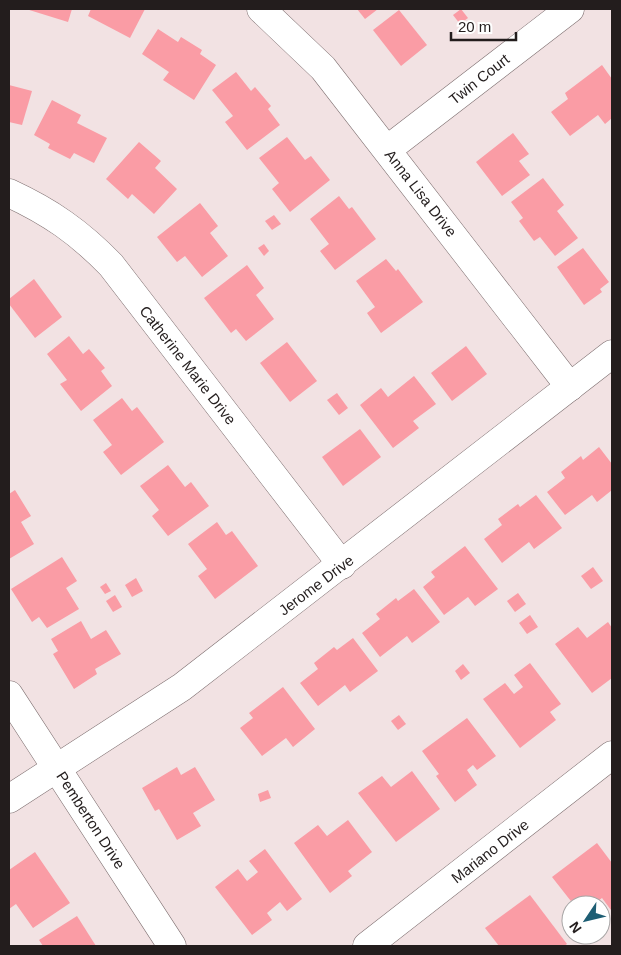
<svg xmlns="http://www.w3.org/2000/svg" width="621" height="955" viewBox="0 0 621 955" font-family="Arial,sans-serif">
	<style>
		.building { fill: #fa9ca5 }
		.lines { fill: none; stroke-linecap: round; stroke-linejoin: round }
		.minor-casing { stroke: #7e6f70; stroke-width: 29 }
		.minor { stroke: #fff; stroke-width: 28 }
		.labels { text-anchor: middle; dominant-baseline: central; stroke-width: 4; stroke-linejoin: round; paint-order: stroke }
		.street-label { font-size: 15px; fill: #231d1d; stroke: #fff }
	</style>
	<rect width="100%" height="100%" fill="#f2e2e3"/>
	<!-- building -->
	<g class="building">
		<path d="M26,9h46l-4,13z"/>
		<path d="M91,9h54l-15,29 -42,-22z"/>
		<path d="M357,9h21l-13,10z"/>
		<path d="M461,9l7,9 -8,6 -7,-9z"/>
		<path d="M399,10l28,35 -26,21 -28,-36z"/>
		<path d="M158,29l20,13 3,-5 21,13 -2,4 16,11 -22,35 -31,-20 6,-8 -27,-18z"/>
		<path d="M602,65l10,14v39l-7,6 -7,-9 -28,21 -19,-24 17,-13 -3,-6z"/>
		<path d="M236,72l15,19 4,-4 16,19 -3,3 12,16 -33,25 -22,-28 8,-6 -21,-26z"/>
		<path d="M9,85l23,6 -10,34 -13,-3z"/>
		<path d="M52,100l29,15 -4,8 30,15 -13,25 -20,-10 -4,6 -22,-11 2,-4 -16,-9z"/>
		<path d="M513,133l16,21 -10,7 11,14 -28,21 -26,-34z"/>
		<path d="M287,137l18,23 6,-4 19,24 -40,32 -18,-23 7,-6 -20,-25z"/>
		<path d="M139,142l22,19 -6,7 22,21 -23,25 -22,-20 -4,5 -22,-20z"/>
		<path d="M543,178l21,27 -7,6 21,27 -23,18 -15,-19 -6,4 -15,-20 4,-3 -12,-16z"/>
		<path d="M339,196l10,13 3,-2 24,32 -41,31 -15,-19 9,-7 -19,-25z"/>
		<path d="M200,203l18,23 -8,7 18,23 -26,21 -17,-21 -8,6 -20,-25z"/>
		<path d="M274,215l7,9 -9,6 -7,-9z"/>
		<path d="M264,244l5,7 -5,5 -6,-8z"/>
		<path d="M583,248l26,34 -9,7 2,3 -18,13 -27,-38z"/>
		<path d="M386,259l10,12 2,-2 25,33 -42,31 -14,-20 8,-6 -19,-26z"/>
		<path d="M247,265l17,23 -8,7 18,24 -28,22 -10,-12 -5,4 -27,-35z"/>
		<path d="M34,279l28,38 -27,21 -26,-34v-5z"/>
		<path d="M69,336l14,18 6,-5 16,19 -4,3 11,15 -31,25 -21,-27 7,-4 -20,-26z"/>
		<path d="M287,342l30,39 -27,21 -30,-39z"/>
		<path d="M466,346l21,28 -35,27 -21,-28z"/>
		<path d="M414,376l22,28 -23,17 6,7 -26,20 -33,-43 21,-17 7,9z"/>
		<path d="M337,393l11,15 -9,7 -12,-15z"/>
		<path d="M122,398l10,13 5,-4 27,35 -43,33 -18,-23 9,-7 -19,-25z"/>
		<path d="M360,429l21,28 -38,29 -21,-29z"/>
		<path d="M599,447l13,17v26l-15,12 -5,-7 -27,20 -18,-23 18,-14 -4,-6 20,-16 2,4z"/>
		<path d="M168,465l17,22 6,-5 18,24 -41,30 -16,-20 7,-6 -19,-24z"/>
		<path d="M15,490l16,26 -10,6 13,22 -25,15v-65z"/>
		<path d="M536,495l26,33 -28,21 -5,-7 -27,21 -18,-24 18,-14 -4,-6 20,-15 2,3z"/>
		<path d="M217,522l9,13 6,-4 26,35 -43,33 -17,-23 9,-7 -19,-25z"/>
		<path d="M465,546l33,43 -23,17 -7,-9 -24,18 -21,-28 12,-10 -4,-5z"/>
		<path d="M62,557l15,24 -11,7 13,21 -32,19 -8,-11 -7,5 -21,-33z"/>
		<path d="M593,567l10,14 -12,8 -10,-13z"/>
		<path d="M136,578l7,13 -11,6 -7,-12z"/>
		<path d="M106,583l5,8 -6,3 -5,-7z"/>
		<path d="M414,589l26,33 -28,21 -5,-7 -27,21 -18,-24 18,-14 -4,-5 20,-16 2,3z"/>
		<path d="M518,593l8,11 -11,8 -8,-11z"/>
		<path d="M115,595l7,12 -9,5 -7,-11z"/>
		<path d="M530,615l8,12 -11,7 -8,-11z"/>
		<path d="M81,621l10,18 15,-9 15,24 -26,15 2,5 -23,15 -21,-35 5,-3 -7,-12z"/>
		<path d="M608,622l4,6v50l-20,15 -37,-49 23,-17 9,11z"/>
		<path d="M353,638l25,33 -28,21 -5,-7 -27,21 -18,-23 18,-14 -4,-6 20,-16 3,3z"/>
		<path d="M530,663l31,41 -11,8 6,8 -36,28 -37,-49 22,-16 9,11 9,-7 -9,-12z"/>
		<path d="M463,664l7,9 -9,7 -6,-9z"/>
		<path d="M283,687l32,42 -22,18 -7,-9 -24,18 -22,-28 13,-10 -4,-5z"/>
		<path d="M399,715l7,9 -8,6 -7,-9z"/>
		<path d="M467,718l29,38 -19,14 -4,-5 -6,5 10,15 -22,17 -19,-26 3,-2 -17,-23z"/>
		<path d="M177,767l4,8 14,-8 20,33 -22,13 8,13 -24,14 -18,-31 -4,2 -13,-23z"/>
		<path d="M412,771l28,38 -44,33 -38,-49 24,-17 9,11z"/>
		<path d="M268,790l3,8 -11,4 -2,-8z"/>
		<path d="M348,820l24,32 -24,19 4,5 -22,17 -36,-50 24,-18 9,11z"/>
		<path d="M597,843l15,20 -1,47 -9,-12 -9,7h-19l-22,-28z"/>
		<path d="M265,849l37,50 -15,12 -7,-9 -13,11 5,7 -20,15 -37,-48 23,-18 9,12 11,-9 -9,-11z"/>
		<path d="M35,852l35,51 -37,25 -17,-24 -7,5v-39z"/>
		<path d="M530,895l37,49 -3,2h-65l-14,-18z"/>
		<path d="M77,916l19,30h-53l-4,-6z"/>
	</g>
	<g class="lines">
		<!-- minor casing -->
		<g class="minor-casing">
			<g id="minor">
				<path d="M261,9l62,59 247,319"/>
				<path d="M388,149l182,-140"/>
				<path d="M9,193c41,19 70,39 102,72l231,300"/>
				<path d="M9,695l163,251"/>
				<path d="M9,799l173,-112 430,-333"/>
				<path d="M367,946l245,-191"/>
			</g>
		</g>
		<!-- minor -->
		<use href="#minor" class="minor"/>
	</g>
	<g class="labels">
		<!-- street labels -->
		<g class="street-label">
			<text transform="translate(479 79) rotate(-38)">Twin Court</text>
			<text transform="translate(421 193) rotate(52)">Anna Lisa Drive</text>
			<text transform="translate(188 365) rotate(52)">Catherine Marie Drive</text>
			<text transform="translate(316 585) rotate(-37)">Jerome Drive</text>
			<text transform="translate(91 820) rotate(57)">Pemberton Drive</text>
			<text transform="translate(490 851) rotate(-38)">Mariano Drive</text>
		</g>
	</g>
	<!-- border -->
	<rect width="621" height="955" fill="none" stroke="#231d1d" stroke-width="20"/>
	<!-- north arrow -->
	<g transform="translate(586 920) rotate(235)"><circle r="24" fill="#ffffff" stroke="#a7a5a5"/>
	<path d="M0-4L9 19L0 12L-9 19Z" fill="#1e5e74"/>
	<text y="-8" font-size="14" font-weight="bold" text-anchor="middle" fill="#231d1d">N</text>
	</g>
	<!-- scale -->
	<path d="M451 32v8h65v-8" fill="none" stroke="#231d1d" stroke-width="2.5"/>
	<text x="458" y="32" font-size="15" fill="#231d1d" stroke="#ffffff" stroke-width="4" paint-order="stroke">20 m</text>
</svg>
